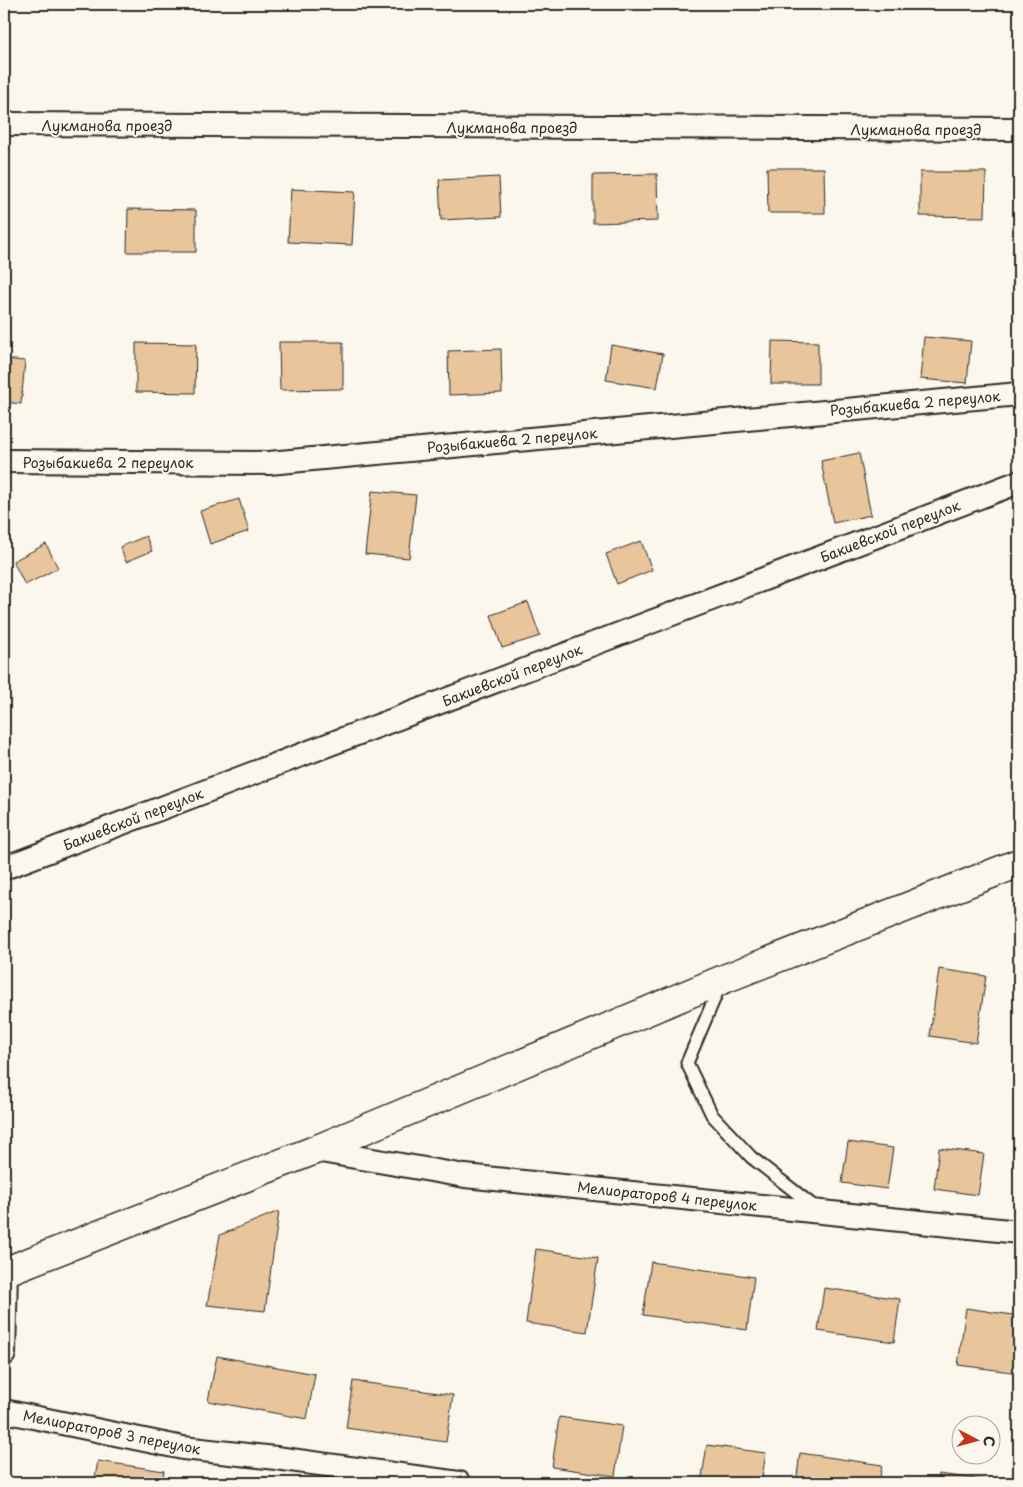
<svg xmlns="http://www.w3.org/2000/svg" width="1023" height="1487" viewBox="0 0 1023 1487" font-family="'Playpen Sans',sans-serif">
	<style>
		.building { fill: #e8c59a; stroke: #2b2b2b }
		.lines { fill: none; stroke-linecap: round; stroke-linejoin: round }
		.service-casing { stroke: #2b2b2b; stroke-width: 15 }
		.minor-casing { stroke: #2b2b2b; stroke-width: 26 }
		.tertiary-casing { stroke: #2b2b2b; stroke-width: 31 }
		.service { stroke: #fbf7ec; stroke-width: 11 }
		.minor { stroke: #fbf7ec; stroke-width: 22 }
		.tertiary { stroke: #fbf7ec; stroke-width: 28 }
		.labels { text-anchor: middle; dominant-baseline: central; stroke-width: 4; stroke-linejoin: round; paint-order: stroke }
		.street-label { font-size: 14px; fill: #2b2b2b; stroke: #fbf7ec }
	</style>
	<rect width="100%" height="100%" fill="#fbf7ec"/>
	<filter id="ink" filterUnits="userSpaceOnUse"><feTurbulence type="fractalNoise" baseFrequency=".02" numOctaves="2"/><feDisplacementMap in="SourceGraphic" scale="10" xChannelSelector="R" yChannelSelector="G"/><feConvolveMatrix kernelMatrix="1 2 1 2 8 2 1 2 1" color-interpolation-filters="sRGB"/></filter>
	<g filter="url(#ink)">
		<!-- building -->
		<g class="building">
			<path d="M767,168h57l1,45h-57z"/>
			<path d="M920,172h66l-1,45 -65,-1z"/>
			<path d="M657,174l1,47 -65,2v-48z"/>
			<path d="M499,177l2,40 -60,3 -2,-40z"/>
			<path d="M4,187l5,52 -5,1z"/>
			<path d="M291,189l64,3 -3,53 -64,-3z"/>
			<path d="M128,209l68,1v42h-69z"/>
			<path d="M924,337l47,4 -4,42 -47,-4z"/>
			<path d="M772,341l46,1v42h-47z"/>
			<path d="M279,342h64v47l-63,1z"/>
			<path d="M136,343l60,1 -1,49 -59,-1z"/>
			<path d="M611,345l52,9 -6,34 -51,-8z"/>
			<path d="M501,349l1,44 -53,2 -1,-44z"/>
			<path d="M4,359l21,2 -4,43 -17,-2z"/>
			<path d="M859,453l12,62 -38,8 -12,-62z"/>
			<path d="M372,491l44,4 -7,63 -44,-4z"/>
			<path d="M239,499l10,32 -39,13 -10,-33z"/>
			<path d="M146,536l6,15 -26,11 -6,-15z"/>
			<path d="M641,541l11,29 -35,14 -11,-30z"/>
			<path d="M46,544l12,24 -33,17 -12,-24z"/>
			<path d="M528,602l12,34 -38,12 -11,-33z"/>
			<path d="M939,969l47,7 -10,67 -46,-7z"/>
			<path d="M848,1142l45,6 -6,41 -45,-6z"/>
			<path d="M939,1148l45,6 -6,41 -44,-6z"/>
			<path d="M279,1211l-14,100 -58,-6 13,-70z"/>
			<path d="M536,1249l62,9 -11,74 -61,-9z"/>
			<path d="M651,1262l103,15 -7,53 -104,-15z"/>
			<path d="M824,1288l76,11 -6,43 -76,-11z"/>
			<path d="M966,1308l53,8v57l-61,-8z"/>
			<path d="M217,1356l98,18 -8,45 -99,-18z"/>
			<path d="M353,1381l100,14 -7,47 -100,-14z"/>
			<path d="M559,1417l63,9 -7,50 -63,-9z"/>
			<path d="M707,1445l59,8 -5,30h-60z"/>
			<path d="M800,1453l82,12 -3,18h-83z"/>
			<path d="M98,1461l66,10 -2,12h-68z"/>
			<path d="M939,1474l66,9h-67z"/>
		</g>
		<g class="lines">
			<!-- service casing -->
			<g class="service-casing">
				<path id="service" d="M721,983l-34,80 25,52 39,42 65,51"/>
			</g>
			<!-- minor casing -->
			<g class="minor-casing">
				<g id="minor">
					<path d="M4,124l1015,5"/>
					<path d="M4,461l265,2 750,-69"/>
					<path d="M4,868l1015,-386"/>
					<path d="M315,1150l150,26 554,56"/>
					<path d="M4,1354l2,-83"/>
					<path d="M4,1411l179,37 93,10 183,25"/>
				</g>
			</g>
			<!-- tertiary casing -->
			<g class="tertiary-casing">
				<path id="tertiary" d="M4,1272l311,-122 409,-171 295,-116"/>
			</g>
			<!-- service -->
			<use href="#service" class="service"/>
			<!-- minor -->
			<use href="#minor" class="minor"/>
			<!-- tertiary -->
			<use href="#tertiary" class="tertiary"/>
		</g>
	</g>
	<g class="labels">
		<!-- street labels -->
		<g class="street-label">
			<text x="107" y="125">Лукманова проезд</text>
			<text x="512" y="127">Лукманова проезд</text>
			<text x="916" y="129">Лукманова проезд</text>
			<text transform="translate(915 403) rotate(-5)">Розыбакиева 2 переулок</text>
			<text transform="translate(512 440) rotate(-5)">Розыбакиева 2 переулок</text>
			<text x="108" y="462">Розыбакиева 2 переулок</text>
			<text transform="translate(890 531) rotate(-21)">Бакиевской переулок</text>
			<text transform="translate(512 675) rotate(-21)">Бакиевской переулок</text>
			<text transform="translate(133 819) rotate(-21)">Бакиевской переулок</text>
			<text transform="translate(667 1196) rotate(6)">Мелиораторов 4 переулок</text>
			<text transform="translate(112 1432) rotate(11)">Мелиораторов 3 переулок</text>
		</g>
	</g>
	<!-- margin -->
	<rect width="1023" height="1487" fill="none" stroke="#fbf7ec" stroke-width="20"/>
	<rect x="10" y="10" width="1003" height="1467" fill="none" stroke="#2b2b2b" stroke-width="2" filter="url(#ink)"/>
	<!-- north arrow -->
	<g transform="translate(976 1440) rotate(96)"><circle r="24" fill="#fbf7ec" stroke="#a8a59f"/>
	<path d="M0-4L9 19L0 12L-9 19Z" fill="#c8321e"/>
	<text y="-8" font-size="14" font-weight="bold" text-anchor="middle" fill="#2b2b2b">С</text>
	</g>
</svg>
